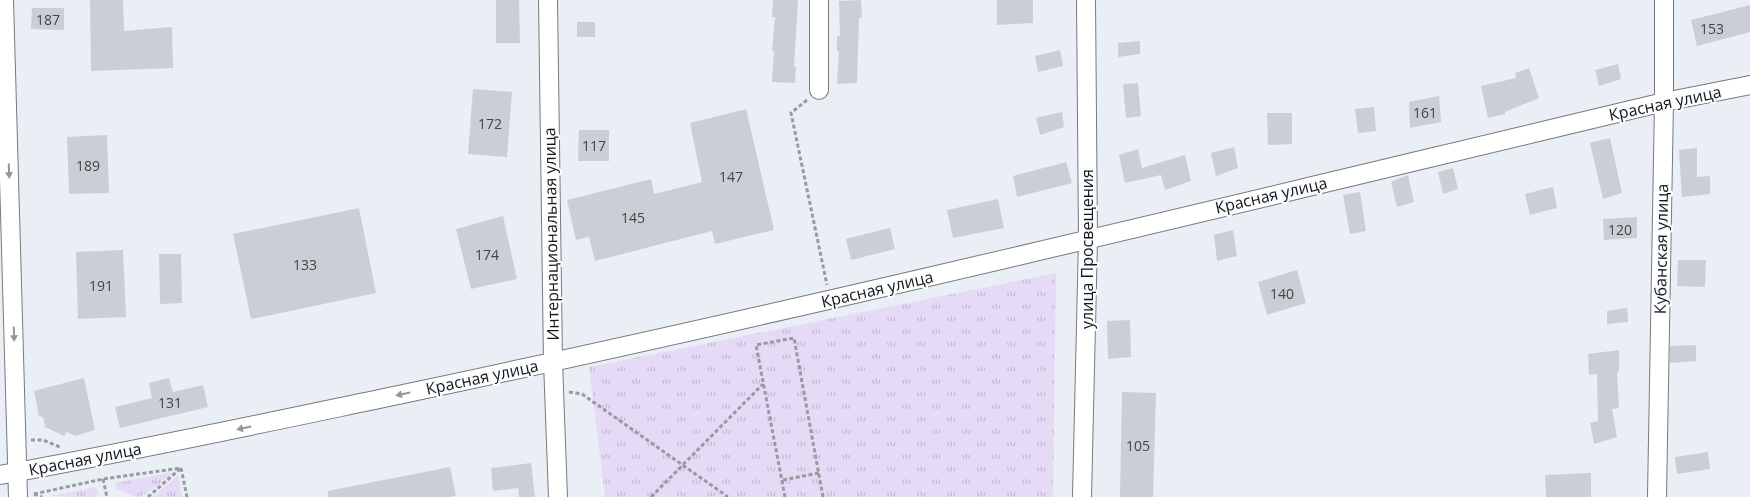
<svg xmlns="http://www.w3.org/2000/svg" width="1750" height="497" viewBox="0 0 1750 497" font-family="'Open Sans',sans-serif">
	<style>
		.grass { fill: url(#grass-tufts) }
		.building { fill: #ccced5 }
		.lines { fill: none; stroke-linecap: round; stroke-linejoin: round }
		.minor-casing { stroke: #757a7f; stroke-width: 20 }
		.path { stroke: #979ba0; stroke-width: 3; stroke-dasharray: 4 2.5; stroke-linecap: butt }
		.minor { stroke: #fff; stroke-width: 18 }
		.oneway { fill: #959697 }
		.labels { text-anchor: middle; dominant-baseline: central; stroke-width: 4.5; stroke-linejoin: round; paint-order: stroke }
		.number-label { font-size: 14px; fill: #424447 }
		.street-label { font-size: 16px; fill: #141618; stroke: #fafcfe }
	</style>
	<defs>
		<pattern id="grass-tufts" width="24" height="20" patternUnits="userSpaceOnUse" patternTransform="scale(1.25)"><rect width="24" height="20" fill="#e5dbf7"/><path d="M3 7l-1-3M5 7V3M7 7l1-3M15 17l-1-3M17 17v-4M19 17l1-3" fill="none" stroke="#c4bbd3"/></pattern>
	</defs>
	<rect width="100%" height="100%" fill="#e9eff5"/>
	<!-- grass -->
	<g class="grass">
		<path d="M1056,273l-3,224h-448l-16,-130z"/>
		<path d="M174,472c-8,6 -28,25 -37,25 -7,-1 -12,-6 -20,-7l-2,-7z"/>
		<path d="M178,475l4,22h-29z"/>
		<path d="M96,487l2,7 -5,3 -42,-1z"/>
	</g>
	<!-- building -->
	<g class="building">
		<path d="M90,0h33l1,31 48,-4 1,41 -82,3z"/>
		<path d="M496,0h23l1,43h-24z"/>
		<path d="M773,0h25l-4,67h2l-1,16 -23,-1 2,-31h-2l3,-34h-3z"/>
		<path d="M861,0l1,18h-3l-2,65 -20,1 2,-33h-2v-15h3l-1,-35z"/>
		<path d="M997,0h36v23l-36,2z"/>
		<path d="M1750,5v27l-53,14 -6,-26z"/>
		<path d="M32,8h32v22l-33,-1z"/>
		<rect x="577" y="22" width="18" height="15"/>
		<path d="M1140,41v13l-22,3v-14z"/>
		<path d="M1060,50l3,16 -25,6 -3,-16z"/>
		<path d="M1618,64l3,15 -22,7 -4,-16z"/>
		<path d="M1529,68l10,30 -34,14v2l-17,4 -7,-32 35,-8 -1,-5z"/>
		<path d="M1138,83l3,33 -15,2 -3,-34z"/>
		<path d="M473,89l39,3 -5,65 -39,-3z"/>
		<path d="M1439,96l2,26 -31,6 -1,-26z"/>
		<path d="M1374,107l2,24 -18,2 -3,-24z"/>
		<path d="M746,109l28,121 -59,14 -3,-13 -117,30 -6,-24 -13,3 -9,-40 84,-21 3,15 48,-12 -12,-59z"/>
		<path d="M1062,112l2,15 -24,8 -4,-17z"/>
		<path d="M1267,113h25v31l-24,1z"/>
		<path d="M579,130h30v31h-31z"/>
		<path d="M107,135l2,58 -40,1 -2,-57z"/>
		<path d="M1610,138l12,55 -19,6 -13,-56z"/>
		<path d="M1234,147l4,21 -22,8 -5,-23z"/>
		<path d="M1697,148v29l13,-1v18l-28,3 -3,-47z"/>
		<path d="M1138,149l4,19 43,-13 6,26 -26,9 -4,-15 -36,8 -6,-28z"/>
		<path d="M1066,162l6,21 -55,14 -4,-21z"/>
		<path d="M1453,168l5,21 -15,5 -5,-22z"/>
		<path d="M1408,175l6,27 -17,5 -6,-25z"/>
		<path d="M1553,187l4,21 -27,7 -5,-21z"/>
		<path d="M1360,192l6,39 -16,3 -7,-39z"/>
		<path d="M998,199l6,29 -51,10 -6,-28z"/>
		<path d="M359,208l17,85 -125,26 -18,-85z"/>
		<path d="M503,216l14,63 -46,10 -15,-60z"/>
		<path d="M1637,217v21l-33,2 -1,-21z"/>
		<path d="M890,228l5,21 -44,11 -5,-21z"/>
		<path d="M1233,230l4,26 -20,5 -3,-26z"/>
		<path d="M123,250l3,67 -48,2 -2,-67z"/>
		<path d="M159,254h22l1,49 -22,1z"/>
		<path d="M1678,260h28l-1,27 -28,-1z"/>
		<path d="M1297,270l9,33 -39,12 -9,-33z"/>
		<path d="M1627,308l1,14 -21,2v-13z"/>
		<path d="M1130,320l1,37 -23,2 -1,-38z"/>
		<path d="M1696,345v16l-26,2v-17z"/>
		<path d="M1619,350v21l-2,1 2,36 -7,1 5,28 -23,7 -4,-21 8,-2 -1,-47 -8,1 -1,-21z"/>
		<path d="M84,378l11,52 -20,6 -8,-4 -3,4 -19,-9 -2,-10 -4,-1 -5,-25z"/>
		<path d="M169,378l4,14 30,-7 5,22 -88,21 -5,-21 37,-9 -3,-15z"/>
		<path d="M1122,392l34,1 -3,104h-33z"/>
		<path d="M1708,452l2,17 -33,5 -2,-17z"/>
		<path d="M531,463l4,34h-16l-1,-9 -25,3 -2,-23z"/>
		<path d="M450,467l6,29 -7,1h-121v-6z"/>
		<path d="M1591,473v24h-45l-1,-22z"/>
	</g>
	<g class="lines">
		<!-- minor casing -->
		<g class="minor-casing">
			<g id="minor">
				<path d="M4,0l14,497"/>
				<path d="M548,0l5,362 5,135"/>
				<path d="M819,90v-90"/>
				<path d="M0,475c135,-24 269,-53 403,-81 422,-89 841,-192 1261,-292l86,-17"/>
				<path d="M1082,497l6,-258 -2,-239"/>
				<path d="M1657,497l7,-395v-102"/>
			</g>
		</g>
		<!-- path -->
		<g class="path">
			<path d="M807,100l-16,13 36,172"/>
			<path d="M569,392l13,2 146,103"/>
			<path d="M31,440h12l17,7"/>
			<path d="M181,468l6,29"/>
			<path d="M103,479l4,18"/>
			<path d="M783,480l36,-7"/>
			<path d="M34,494l69,-15 78,-11"/>
			<path d="M34,494l8,3"/>
			<path d="M148,497l33,-29"/>
			<path d="M651,497l112,-113"/>
			<path d="M785,497l-29,-152 38,-7 29,159"/>
		</g>
		<!-- minor -->
		<use href="#minor" class="minor"/>
	</g>
	<!-- one-way arrows -->
	<defs><path id="oneway-solid" d="M-6-.8H1V-3.2L6.5 0L1 3.2V.8H-6Z" transform="scale(1.25)"/></defs>
	<g class="oneway">
		<use href="#oneway-solid" transform="translate(9 171) rotate(88)"/>
		<use href="#oneway-solid" transform="translate(14 334) rotate(88)"/>
		<use href="#oneway-solid" transform="translate(403 394) rotate(168)"/>
		<use href="#oneway-solid" transform="translate(244 428) rotate(168)"/>
	</g>
	<g class="labels">
		<!-- number labels -->
		<g class="number-label">
			<text x="48" y="19">187</text>
			<text x="1712" y="28">153</text>
			<text x="1425" y="112">161</text>
			<text x="490" y="123">172</text>
			<text x="594" y="145">117</text>
			<text x="88" y="165">189</text>
			<text x="731" y="176">147</text>
			<text x="633" y="217">145</text>
			<text x="1620" y="229">120</text>
			<text x="487" y="254">174</text>
			<text x="305" y="264">133</text>
			<text x="101" y="285">191</text>
			<text x="1282" y="293">140</text>
			<text x="170" y="402">131</text>
			<text x="1138" y="445">105</text>
		</g>
		<!-- street labels -->
		<g class="street-label">
			<text transform="translate(1665 103) rotate(-12)">Красная улица</text>
			<text transform="translate(1271 195) rotate(-13)">Красная улица</text>
			<text transform="translate(551 234) rotate(-91)">Интернациональная улица</text>
			<text transform="translate(1087 249) rotate(-90)">улица Просвещения</text>
			<text transform="translate(1661 249) rotate(-89)">Кубанская улица</text>
			<text transform="translate(877 289) rotate(-13)">Красная улица</text>
			<text transform="translate(482 377) rotate(-12)">Красная улица</text>
			<text transform="translate(85 459) rotate(-11)">Красная улица</text>
		</g>
	</g>
</svg>
